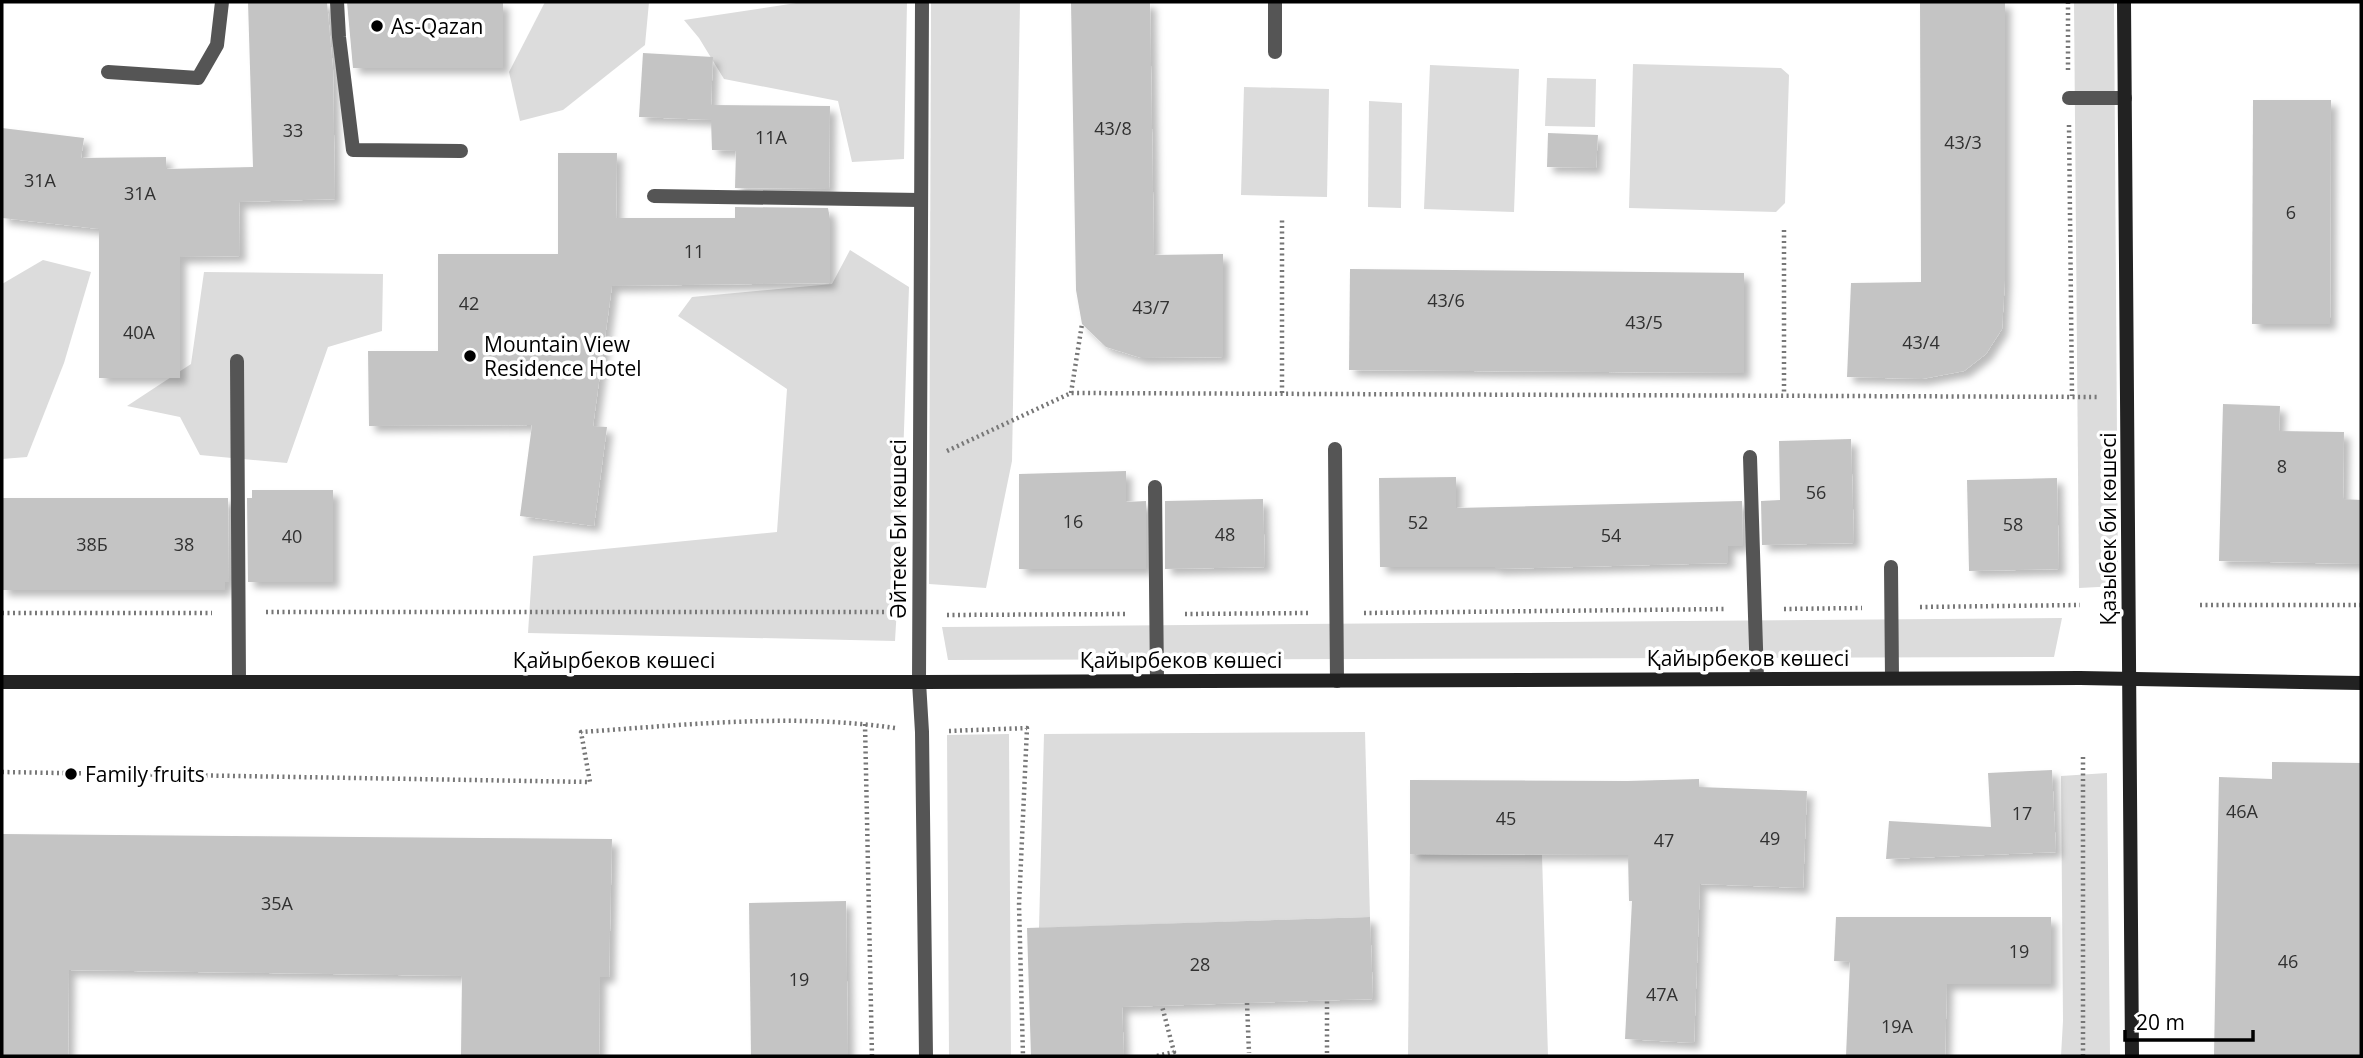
<svg xmlns="http://www.w3.org/2000/svg" width="2363" height="1058" viewBox="0 0 2363 1058" font-family="'Open Sans',sans-serif">
	<style>
		.green { fill: #dcdcdc }
		.building { fill: #c4c4c4; filter: url(#shadow) }
		.lines { fill: none; stroke-linecap: round; stroke-linejoin: round }
		.path { stroke: #777; stroke-width: 4.5; stroke-dasharray: 2 3.5; stroke-linecap: butt }
		.lane { stroke: #555; stroke-width: 14 }
		.street { stroke: #555; stroke-width: 14 }
		.secondary { stroke: #222; stroke-width: 14 }
		.poi-dot { fill: #000; stroke: #fff; stroke-width: 2.5 }
		.labels { text-anchor: middle; dominant-baseline: central; stroke-width: 7; stroke-linejoin: round; paint-order: stroke }
		.number-label { font-size: 18px; fill: #313131 }
		.poi-label { font-size: 21px; fill: #000; stroke: #fff; text-anchor: start }
		.street-label { font-size: 21px; fill: #000; stroke: #fff }
	</style>
	<defs>
		<filter id="shadow"><feDropShadow dx="6" dy="6" stdDeviation="3.5" flood-color="#0004"/></filter>
	</defs>
	<rect width="100%" height="100%" fill="#fff"/>
	<!-- green -->
	<g class="green">
		<path d="M545,2h104l-4,43 -82,65 -43,11 -11,-49z"/>
		<path d="M803,2h104l-3,157 -52,3 -14,-61 -114,-22 -25,-41 -15,-18z"/>
		<path d="M931,2h89l-8,459 -26,127 -57,-4z"/>
		<path d="M2074,2h40l4,584 -39,2z"/>
		<path d="M1633,64l148,4 8,7 -4,128 -9,9 -147,-4z"/>
		<path d="M1430,65l89,4 -5,143 -90,-3z"/>
		<path d="M1547,78l49,1 -1,48 -50,-1z"/>
		<path d="M1244,87l85,2 -2,108 -86,-2z"/>
		<path d="M1369,101l33,2 -1,105 -33,-1z"/>
		<path d="M850,250l59,37 -10,286 -4,68 -367,-8 5,-77 244,-24 10,-143 -109,-73 14,-19 140,-13z"/>
		<path d="M43,260l48,12 -27,91 -37,94 -25,2v-175z"/>
		<path d="M204,272l179,2 -1,57 -54,16 -41,116 -87,-8 -20,-38 -53,-11 64,-42z"/>
		<path d="M2062,618l-8,39 -1106,3 -6,-33z"/>
		<path d="M1365,732l5,185 -331,11 5,-194z"/>
		<path d="M1009,734l2,322h-62l-2,-321z"/>
		<path d="M2107,773l3,283h-49l2,-35 -2,-245z"/>
		<path d="M1410,854l132,1 6,201h-140z"/>
	</g>
	<!-- building -->
	<g class="building">
		<path d="M248,2h79l6,67 2,130 -96,3 1,54 -60,1v121h-81v-149l-97,-11v-90l82,10 -3,20 85,-1v12l87,-2z"/>
		<path d="M347,2h156v66h-150z"/>
		<path d="M1071,2h79l4,253 69,-1v103l-82,1 -35,-11 -24,-23 -6,-34z"/>
		<path d="M1920,2h85v278l-3,49 -16,25 -22,17 -42,8 -75,-2 4,-94 70,-1z"/>
		<path d="M643,53l70,4 -2,48 119,1 -1,83 -94,-1 1,-37 -24,-1 -1,-30 -72,-3z"/>
		<path d="M2253,100h78l-1,224h-78z"/>
		<path d="M1548,133l50,2 -2,33 -49,-1z"/>
		<path d="M558,153h59l-1,65h119v-11l93,1 2,11v64l-218,3 -19,140 14,1 -13,99 -74,-10 12,-91 -163,1 -1,-75h70v-97h120z"/>
		<path d="M1350,269l394,4v100l-395,-3z"/>
		<path d="M2223,404l57,2 -1,25 65,1 -1,67 18,1v64l-142,-3z"/>
		<path d="M1851,439l3,104 -92,2 -1,-44 19,-1 -1,-59z"/>
		<path d="M1126,471v31l20,-1v68h-127v-95z"/>
		<path d="M1456,477v31l286,-7 1,45h-15v17l-233,6v-2h-115l-1,-89z"/>
		<path d="M2057,478l2,91 -90,2 -2,-91z"/>
		<path d="M252,490h81v92h-85l-1,-84h5z"/>
		<path d="M2,498h226l1,84h-4v8h-223z"/>
		<path d="M1263,499l2,68 -100,2v-68z"/>
		<path d="M2272,762l89,1v293h-147l5,-279 53,2z"/>
		<path d="M2052,770l4,82 -170,7 3,-38 102,6 -3,-54z"/>
		<path d="M1699,779v8l108,4 -4,97 -103,-4 -6,159 -69,-4 7,-138h-3l-1,-46 -218,-1v-74l217,1z"/>
		<path d="M2,834l610,5 -3,138h-9l-1,79h-138l1,-80 -393,-6 -1,86h-66z"/>
		<path d="M846,901l2,155h-97l-2,-153z"/>
		<path d="M1370,917l3,82 -251,8 2,49h-93l-4,-128z"/>
		<path d="M1836,917h215v67h-104l-2,72h-99l4,-94 -16,-1z"/>
	</g>
	<g class="lines">
		<!-- path -->
		<g class="path">
			<path d="M2068,2v69"/>
			<path d="M2069,125l3,271"/>
			<path d="M1784,230v165"/>
			<path d="M1071,393l11,-69"/>
			<path d="M1282,393v-174"/>
			<path d="M947,451l124,-58 1027,4"/>
			<path d="M2200,605h161"/>
			<path d="M1920,607l160,-2"/>
			<path d="M1784,609l78,-1"/>
			<path d="M266,612h623"/>
			<path d="M2,613h210"/>
			<path d="M1364,613l362,-4"/>
			<path d="M1185,614l124,-1"/>
			<path d="M947,615l180,-1"/>
			<path d="M865,724l7,332"/>
			<path d="M949,731l78,-3 -8,177 4,151"/>
			<path d="M2,772l588,10 -9,-50c104,-7 210,-19 314,-4"/>
			<path d="M1247,1003l2,50"/>
			<path d="M1327,1053v-53"/>
			<path d="M1157,1056l17,-4 -12,-46"/>
			<path d="M2083,1056v-299"/>
		</g>
		<!-- lane -->
		<g class="lane">
			<path d="M337,2l2,35 14,113 108,1"/>
			<path d="M1275,52v-50"/>
			<path d="M108,72l90,6 19,-33 5,-43"/>
			<path d="M2069,98h56"/>
			<path d="M654,196l266,4"/>
			<path d="M237,361l2,320"/>
			<path d="M1335,449l2,232"/>
			<path d="M1750,457l7,222"/>
			<path d="M1155,487l2,194"/>
			<path d="M1891,567l1,111"/>
			<path d="M919,682l3,50 4,324"/>
		</g>
		<!-- street -->
		<path class="street" d="M919,682l3,-680"/>
		<!-- secondary -->
		<g class="secondary">
			<path d="M2124,2l8,1054"/>
			<path d="M2,682h917l1161,-4 281,5"/>
		</g>
	</g>
	<!-- markers -->
	<g class="poi-dot">
		<circle cx="377" cy="26" r="7"/>
		<circle cx="470" cy="356" r="7"/>
		<circle cx="71" cy="774" r="7"/>
	</g>
	<g class="labels">
		<!-- number labels -->
		<g class="number-label">
			<text x="1113" y="128">43/8</text>
			<text x="293" y="130">33</text>
			<text x="771" y="137">11А</text>
			<text x="1963" y="142">43/3</text>
			<text x="40" y="180">31А</text>
			<text x="140" y="193">31А</text>
			<text x="2291" y="212">6</text>
			<text x="694" y="251">11</text>
			<text x="1446" y="300">43/6</text>
			<text x="469" y="303">42</text>
			<text x="1151" y="307">43/7</text>
			<text x="1644" y="322">43/5</text>
			<text x="139" y="332">40А</text>
			<text x="1921" y="342">43/4</text>
			<text x="2282" y="466">8</text>
			<text x="1816" y="492">56</text>
			<text x="1073" y="521">16</text>
			<text x="1418" y="522">52</text>
			<text x="2013" y="524">58</text>
			<text x="1225" y="534">48</text>
			<text x="1611" y="535">54</text>
			<text x="292" y="536">40</text>
			<text x="92" y="544">38Б</text>
			<text x="184" y="544">38</text>
			<text x="2242" y="811">46А</text>
			<text x="2022" y="813">17</text>
			<text x="1506" y="818">45</text>
			<text x="1770" y="838">49</text>
			<text x="1664" y="840">47</text>
			<text x="277" y="903">35А</text>
			<text x="2019" y="951">19</text>
			<text x="2288" y="961">46</text>
			<text x="1200" y="964">28</text>
			<text x="799" y="979">19</text>
			<text x="1662" y="994">47А</text>
			<text x="1897" y="1026">19А</text>
		</g>
		<!-- poi labels -->
		<g class="poi-label">
			<text x="391" y="26">As-Qazan</text>
			<text x="484" y="344">Mountain View<tspan x="484" dy="24">Residence Hotel</tspan></text>
			<text x="85" y="774">Family fruits</text>
		</g>
		<!-- street labels -->
		<g class="street-label">
			<text transform="translate(898 529) rotate(-90)">Әйтеке Би көшесі</text>
			<text transform="translate(2108 529) rotate(-90)">Қазыбек би көшесі</text>
			<text x="1748" y="658">Қайырбеков көшесі</text>
			<text x="614" y="660">Қайырбеков көшесі</text>
			<text x="1181" y="660">Қайырбеков көшесі</text>
		</g>
	</g>
	<!-- border -->
	<rect width="2363" height="1058" fill="none" stroke="#000000" stroke-width="7"/>
	<!-- scale -->
	<path d="M2125 1030v10h128v-10" fill="none" stroke="#000000" stroke-width="3.5"/>
	<text x="2136" y="1030" font-size="21" fill="#000000" stroke="#ffffff" stroke-width="5" paint-order="stroke">20 m</text>
</svg>
